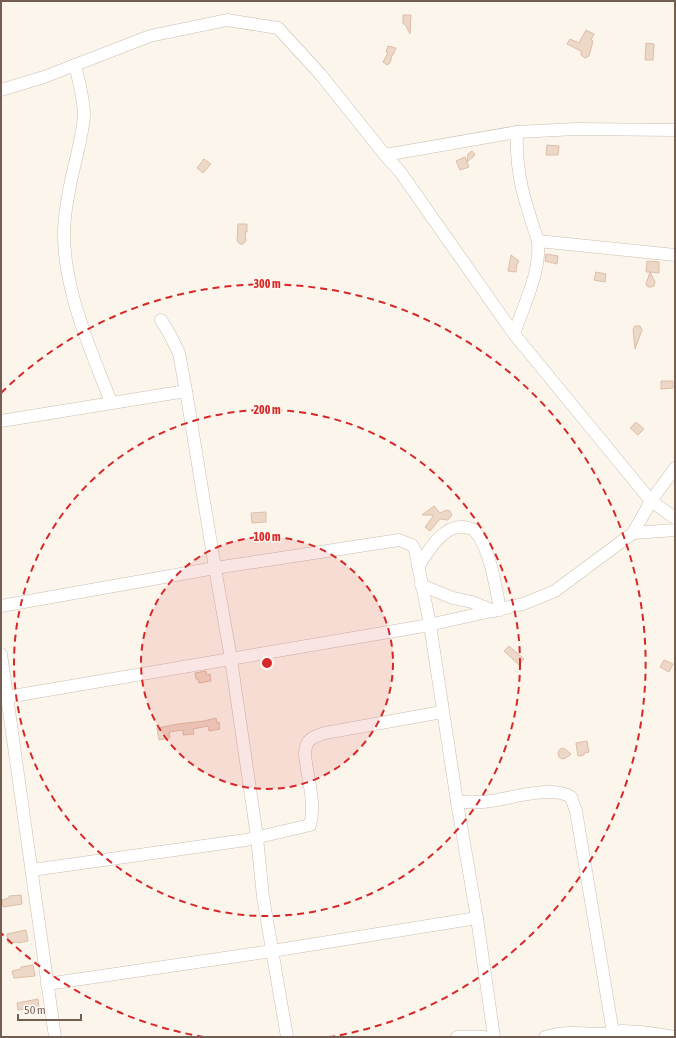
<svg xmlns="http://www.w3.org/2000/svg" width="676" height="1038" viewBox="0 0 676 1038" font-family="'Asap Condensed',sans-serif">
	<style>
		.building { fill: #edd7c6; stroke: #debea8 }
		.lines { fill: none; stroke-linecap: round; stroke-linejoin: round }
		.minor-casing { stroke: #ccbeb2; stroke-width: 13 }
		.minor { stroke: #fff; stroke-width: 12 }
		.ring { fill: none; stroke: #d62828; stroke-width: 2; stroke-dasharray: 7 5 }
		.centre { fill: #d62828; stroke: #fdf9f1; stroke-width: 2 }
		.ring-label { font-size: 12px; text-anchor: middle; font-weight: bold; fill: #d62828; stroke: #fdf9f1; stroke-width: 3; stroke-linejoin: round; paint-order: stroke }
	</style>
	<rect width="100%" height="100%" fill="#fbf5eb"/>
	<!-- building -->
	<g class="building">
		<path d="M403,15h8l-1,19 -5,-10h-2z"/>
		<path d="M586,30l8,4 -3,6 2,1 -4,15 -4,2 -4,-3v-4l-14,-7 3,-5 9,4z"/>
		<path d="M646,43l8,1 -1,16h-8z"/>
		<path d="M388,46l8,2 -3,7h-1l-2,8 -3,2 -4,-3 5,-9 -2,-1z"/>
		<path d="M547,145l12,1 -1,9h-12z"/>
		<path d="M472,151l3,4 -8,7 2,5 -9,3 -4,-9 9,-4 2,5 1,-8z"/>
		<path d="M204,159l7,5 -8,9 -6,-5z"/>
		<path d="M238,224h9v8h-2l1,9 -3,3h-3l-3,-3z"/>
		<path d="M546,254l12,2 -1,8 -12,-3z"/>
		<path d="M511,255l8,6 -2,3 -1,8 -8,-1z"/>
		<path d="M647,261l12,1v11l-9,-1 5,10 -1,4 -3,1h-3l-2,-3 4,-12h-4z"/>
		<path d="M596,272l10,2 -1,8 -11,-2z"/>
		<path d="M635,326h5l2,4 -7,19 -2,-20z"/>
		<path d="M661,381h12v7l-12,1z"/>
		<path d="M636,422l8,7 -6,6 -8,-7z"/>
		<path d="M434,506l6,7 7,-3 3,1 2,4 -4,5 -8,-1 -10,12 -5,-4 9,-12h-12z"/>
		<path d="M266,512v10l-14,1 -1,-10z"/>
		<path d="M509,646l15,13 -5,6 -15,-14z"/>
		<path d="M664,660l9,4 -4,8 -9,-5z"/>
		<path d="M206,671l1,4 3,-1 1,7 -12,2 -1,-4h-2l-1,-6z"/>
		<path d="M216,718l1,5 2,-1 1,7 -11,2 -1,-5 -15,3 1,5 -11,1v-5l-14,2 1,6 -11,2 -2,-12 21,-4 26,-3z"/>
		<path d="M587,741l2,11 -5,1v2l-6,1 -2,-13z"/>
		<path d="M564,748l7,6 -5,4 -4,1 -3,-2 -1,-4 2,-4z"/>
		<path d="M21,895l1,9 -19,3 -1,-7 7,-2v-2z"/>
		<path d="M26,930l2,11 -10,2 -1,-1 -9,1 -1,-9z"/>
		<path d="M33,965l2,11 -21,2 -2,-7 9,-2v-2z"/>
		<path d="M38,999l1,11 -11,1v-2l-10,1 -1,-7z"/>
	</g>
	<g class="lines">
		<!-- minor casing -->
		<g class="minor-casing">
			<g id="minor">
				<path d="M75,65c4,17 9,34 9,51 -1,13 -4,26 -7,39 -6,24 -12,50 -13,75 -1,59 26,118 47,172"/>
				<path d="M1,90l43,-13 106,-41 77,-16 51,8 43,47 64,80 16,18 113,161 137,167 24,17"/>
				<path d="M385,155l132,-23 59,-3 99,1"/>
				<path d="M538,241l137,14"/>
				<path d="M161,320l8,13 10,20 7,38"/>
				<path d="M514,334c10,-30 27,-62 24,-93 -13,-39 -23,-68 -21,-109"/>
				<path d="M1,421l185,-30 29,177 16,91 26,178 6,60 24,140"/>
				<path d="M633,533l42,-3"/>
				<path d="M418,567c10,-16 26,-43 46,-40 4,1 9,1 11,4 15,17 21,57 25,79"/>
				<path d="M421,585l32,13 19,4 22,9"/>
				<path d="M1,606l214,-38 184,-28 13,5 3,5 15,75 27,177 20,116 17,119"/>
				<path d="M1,654l54,383"/>
				<path d="M1,698l423,-72 99,-22 32,-13 78,-58 18,-32 24,-33"/>
				<path d="M457,802c11,0 23,1 34,-1 21,-3 61,-16 80,-4l5,14 37,222"/>
				<path d="M32,870l214,-30 64,-15c5,-18 0,-38 -3,-56 -1,-8 -4,-17 0,-25 3,-7 12,-9 18,-11l117,-21"/>
				<path d="M47,984l225,-33 205,-33"/>
				<path d="M457,1037h27"/>
				<path d="M545,1037c18,-6 36,-4 55,-3 8,0 15,-2 22,-3 18,0 36,3 53,6"/>
			</g>
		</g>
		<!-- minor -->
		<use href="#minor" class="minor"/>
	</g>
	<!-- distance rings -->
	<circle cx="267" cy="663" r="126" fill="#d62828" fill-opacity=".12"/>
	<g class="ring">
		<circle cx="267" cy="663" r="126"/>
		<circle cx="267" cy="663" r="253"/>
		<path d="M204 1037A379 379 0 0 1 1 933M1 393A379 379 0 1 1 330 1037"/>
	</g>
	<circle cx="267" cy="663" r="6" class="centre"/>
	<g class="ring-label">
		<text x="267" y="288">300 m</text>
		<text x="267" y="414">200 m</text>
		<text x="267" y="541">100 m</text>
	</g>
	<!-- border -->
	<rect width="676" height="1038" fill="none" stroke="#735e51" stroke-width="4"/>
	<!-- scale -->
	<path d="M18 1014v6h63v-6" fill="none" stroke="#735e51" stroke-width="2"/>
	<text x="24" y="1014" font-size="12" fill="#735e51" stroke="#fdf9f1" stroke-width="3" paint-order="stroke">50 m</text>
</svg>
